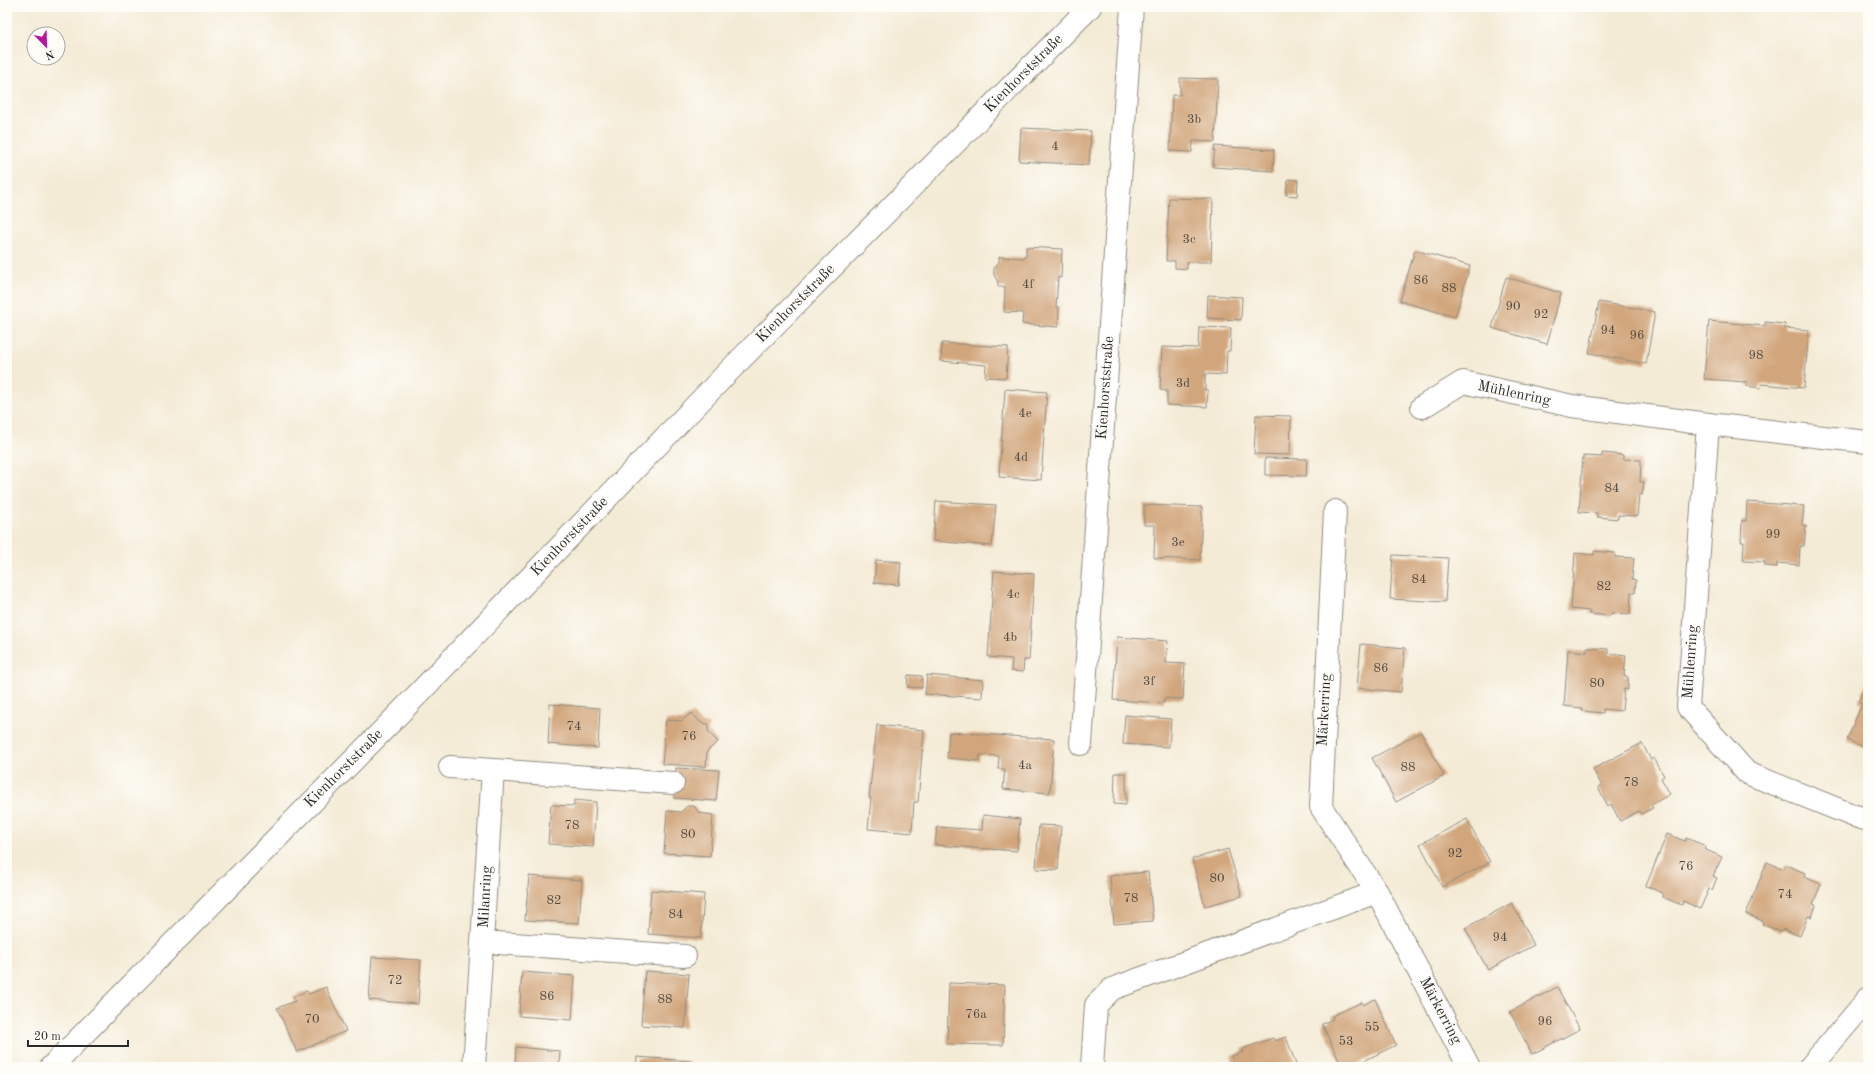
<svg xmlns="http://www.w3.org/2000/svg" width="1875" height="1074" viewBox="0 0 1875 1074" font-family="'Old Standard TT',serif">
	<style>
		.building { fill: #d1a67c }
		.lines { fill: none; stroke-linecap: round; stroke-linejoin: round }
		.minor-casing { stroke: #908b80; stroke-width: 24 }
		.minor { stroke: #fff; stroke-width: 22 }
		.labels { text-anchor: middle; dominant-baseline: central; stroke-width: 3; stroke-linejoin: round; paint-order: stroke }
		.number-label { font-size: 13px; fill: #544a3f }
		.street-label { font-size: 15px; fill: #2b2b2b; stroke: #fdfcf7 }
	</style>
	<rect width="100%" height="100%" fill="#fdfcf7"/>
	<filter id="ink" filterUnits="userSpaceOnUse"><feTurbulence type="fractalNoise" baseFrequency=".025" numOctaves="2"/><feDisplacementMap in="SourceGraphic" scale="8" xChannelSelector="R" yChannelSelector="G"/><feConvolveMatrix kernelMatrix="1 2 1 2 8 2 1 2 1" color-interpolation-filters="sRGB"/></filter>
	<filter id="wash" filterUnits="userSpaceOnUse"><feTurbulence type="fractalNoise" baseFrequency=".012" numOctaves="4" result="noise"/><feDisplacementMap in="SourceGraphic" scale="16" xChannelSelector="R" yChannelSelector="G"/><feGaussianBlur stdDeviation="0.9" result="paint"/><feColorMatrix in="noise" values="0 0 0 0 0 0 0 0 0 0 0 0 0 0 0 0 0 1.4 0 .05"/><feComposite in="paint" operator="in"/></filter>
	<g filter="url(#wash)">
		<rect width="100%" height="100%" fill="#f4ebd6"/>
		<g id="blocks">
			<!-- building -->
			<g class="building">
				<path d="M1180,78l38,1 -3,63 -22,-1 -1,11 -22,-1 2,-56h8z"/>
				<path d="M1021,128l70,3 -2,34 -70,-4z"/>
				<path d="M1215,146l59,4 -1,21 -60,-4z"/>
				<path d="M1288,179l10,1 -1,16 -11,-1z"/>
				<path d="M1169,198l44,1 -2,63h-24v7l-12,-1v-7h-9z"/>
				<path d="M1026,247l36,2 -1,29 -3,-1 -2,30h3l-1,20 -36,-3 1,-11 -19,-1 1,-25h-7v-5l-4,-7v-7l5,-6v-5l25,1v-2h2z"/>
				<path d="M1415,250l55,16 -15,51 -55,-16z"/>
				<path d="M1506,277l55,16 -14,51 -55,-16z"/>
				<path d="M1208,295l34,2 -1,23 -34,-2z"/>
				<path d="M1599,302l56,10 -9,52 -57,-11z"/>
				<path d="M1709,321l56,5v-4l20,2 -1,4 25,2 -5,58 -43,-4 -1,4 -14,-2 1,-4 -43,-3z"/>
				<path d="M1199,327l32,1 -1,23h-3l-1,24 -21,-1v16h3l-1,17 -40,-2v-14l-7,-1 2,-43 36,1z"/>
				<path d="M942,343l66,4 -2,31 -21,-1 1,-12 -45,-4z"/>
				<path d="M1005,389l42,3 -6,88 -42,-3z"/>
				<path d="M1256,415l35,1 -1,39 -36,-1z"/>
				<path d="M1602,453l21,2v4l18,1 -1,22h4l-2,13h-3l-2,21 -19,-1v4l-21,-2v-4l-18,-1 4,-56 19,1z"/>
				<path d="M1265,458l42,1 -1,17 -41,-1z"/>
				<path d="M936,501l60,4 -4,41 -59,-5z"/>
				<path d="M1747,502l57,4 -2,19 4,1 -2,20h-4l-1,19 -22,-2v4l-13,-1 1,-4 -22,-1 1,-19h-3l1,-22 4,1z"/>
				<path d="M1144,505l58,2 -2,53 -46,-2 1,-33h-11z"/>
				<path d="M1594,551l21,2v4l19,1 -2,21 4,1 -1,13 -4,-1 -1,22 -19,-1 -1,3 -21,-2 1,-3 -19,-2 4,-56 19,2z"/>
				<path d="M1393,555l55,3 -3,44 -55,-3z"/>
				<path d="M876,560l25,2 -2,23 -25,-2z"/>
				<path d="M994,571l40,3 -5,86h-5l-1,12 -12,-1 1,-12 -24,-2z"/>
				<path d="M1117,637l51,4 -2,22 19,1 -2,35 -19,-1v5l-51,-3z"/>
				<path d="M1361,644l44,4 -4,44 -44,-4z"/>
				<path d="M1587,648l21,1v4l18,2 -2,21 4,1v13l-4,-1 -2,22 -19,-2v4l-21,-2v-3l-18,-2 4,-56 19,2z"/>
				<path d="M908,675l14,1v12l-15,-1z"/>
				<path d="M927,675l56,5 -1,18 -57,-4z"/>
				<path d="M1868,679v70l-21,-9 15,-36 -4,-2z"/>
				<path d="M550,704l50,4 -2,40 -50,-4z"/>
				<path d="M692,713l9,10 8,1 -1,7 10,11 -11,9 -1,16 -44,-3 4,-44 15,1z"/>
				<path d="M1125,715l46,4 -2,28 -46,-3z"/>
				<path d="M877,725l47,5 -6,72h-4l-2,31 -44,-4 3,-31h-2z"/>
				<path d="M949,732l105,7 -4,54 -47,-4 2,-20h-7l1,-13 -19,-1 -1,6 -32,-3z"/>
				<path d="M1421,732l23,44 -48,26 -24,-44z"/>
				<path d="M1642,743l9,17 3,-2 10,18 -3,2 9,16 -19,11 2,3 -12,6 -2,-3 -19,10 -9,-17 -3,2 -10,-19 4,-1 -9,-17z"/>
				<path d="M676,768l43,2 -3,31 -42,-3z"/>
				<path d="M1115,773h11v32l-12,-1z"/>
				<path d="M574,800l22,2 -3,45 -45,-3 3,-39 23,1z"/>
				<path d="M687,806h7l5,7 14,2 -3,41 -46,-3 3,-42 14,1z"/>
				<path d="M983,815l37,4 -3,32 -82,-6 2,-18 45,3z"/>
				<path d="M1467,819l23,43 -48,25 -22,-43z"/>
				<path d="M1039,825l22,1 -3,44 -22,-1z"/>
				<path d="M1667,834l18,7 1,-3 20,8 -2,3 18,8 -9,19 4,2 -5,12 -3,-1 -9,20 -17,-8 -1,4 -20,-8 1,-4 -17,-7z"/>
				<path d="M1228,849l14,47 -37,10 -13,-47z"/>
				<path d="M1767,862l17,7 2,-4 19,8 -1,4 17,7 -8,20 3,1 -4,12 -4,-1 -8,20 -17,-7 -2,3 -19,-8 1,-3 -17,-7z"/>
				<path d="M1148,872l5,49 -39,3 -4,-48z"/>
				<path d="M529,876l53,4 -3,43 -54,-3z"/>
				<path d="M651,890l53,4 -3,44 -53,-4z"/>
				<path d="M1512,903l22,42 -46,25 -23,-42z"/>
				<path d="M372,957l49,3 -3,44 -49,-4z"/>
				<path d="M645,971l44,3 -4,54 -44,-3z"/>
				<path d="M522,972l53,4 -3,44 -53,-4z"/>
				<path d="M949,983l56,2 -2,60 -56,-1z"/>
				<path d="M326,987l20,44 -49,21 -20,-44 18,-7 -2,-4 14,-6 2,3z"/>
				<path d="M1557,987l23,42 -48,25 -22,-42z"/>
				<path d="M1375,999l21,46 -45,22h-9l-20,-43 11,-5 -1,-3 30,-14 1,3z"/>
				<path d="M1286,1037l11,30h-62l-4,-11 12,-4 -1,-3 31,-11 2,3z"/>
				<path d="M516,1047l44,4 -1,16h-44z"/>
				<path d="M637,1057l53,4v6h-54z"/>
			</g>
		</g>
	</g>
	<g filter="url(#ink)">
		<use href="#blocks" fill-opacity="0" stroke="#908b80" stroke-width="1"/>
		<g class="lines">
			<!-- minor casing -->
			<g class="minor-casing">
				<g id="minor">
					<path d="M1422,407l41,-25 109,24 136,18"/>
					<path d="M1868,442l-160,-18 -20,283 59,66 105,42 16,5"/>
					<path d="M1335,511l-14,296 56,85 92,175"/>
					<path d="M1081,744l51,-737"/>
					<path d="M450,767l43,3 -19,297"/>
					<path d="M493,770l180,13"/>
					<path d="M483,942l202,14"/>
					<path d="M51,1067l342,-347 337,-350 360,-363"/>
					<path d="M1092,1067l4,-62 16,-16 265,-97"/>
					<path d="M1810,1067l58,-68"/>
				</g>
			</g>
			<!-- minor -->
			<use href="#minor" class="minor"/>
		</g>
	</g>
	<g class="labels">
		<!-- number labels -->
		<g class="number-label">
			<text x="1194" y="119">3b</text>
			<text x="1055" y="146">4</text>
			<text x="1189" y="239">3c</text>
			<text x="1421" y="280">86</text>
			<text x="1028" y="284">4f</text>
			<text x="1449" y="288">88</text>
			<text x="1513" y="306">90</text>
			<text x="1541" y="314">92</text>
			<text x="1608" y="330">94</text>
			<text x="1637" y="335">96</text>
			<text x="1756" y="355">98</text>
			<text x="1183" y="383">3d</text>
			<text x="1025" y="413">4e</text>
			<text x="1021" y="457">4d</text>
			<text x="1612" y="488">84</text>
			<text x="1773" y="534">99</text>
			<text x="1178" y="542">3e</text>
			<text x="1419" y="579">84</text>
			<text x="1604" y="586">82</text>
			<text x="1013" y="594">4c</text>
			<text x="1010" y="637">4b</text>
			<text x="1381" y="668">86</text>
			<text x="1149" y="681">3f</text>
			<text x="1597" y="683">80</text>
			<text x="574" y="726">74</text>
			<text x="689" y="736">76</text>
			<text x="1025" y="765">4a</text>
			<text x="1408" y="767">88</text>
			<text x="1631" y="782">78</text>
			<text x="572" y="825">78</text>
			<text x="688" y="834">80</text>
			<text x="1455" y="853">92</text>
			<text x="1686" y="866">76</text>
			<text x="1217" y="878">80</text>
			<text x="1785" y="894">74</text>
			<text x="1131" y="898">78</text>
			<text x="554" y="900">82</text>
			<text x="676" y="914">84</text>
			<text x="1500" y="937">94</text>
			<text x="395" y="980">72</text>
			<text x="547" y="996">86</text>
			<text x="665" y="999">88</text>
			<text x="976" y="1014">76a</text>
			<text x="312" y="1019">70</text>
			<text x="1545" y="1021">96</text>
			<text x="1372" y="1027">55</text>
			<text x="1346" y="1041">53</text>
		</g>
		<!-- street labels -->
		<g class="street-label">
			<text transform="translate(1024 74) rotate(-45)">Kienhorststraße</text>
			<text transform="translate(796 304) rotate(-45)">Kienhorststraße</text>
			<text transform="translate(1106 388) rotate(-86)">Kienhorststraße</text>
			<text transform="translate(1514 394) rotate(12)">Mühlenring</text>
			<text transform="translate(570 537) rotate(-46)">Kienhorststraße</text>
			<text transform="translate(1691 662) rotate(-86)">Mühlenring</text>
			<text transform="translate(1325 710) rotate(-87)">Märkerring</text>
			<text transform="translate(344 769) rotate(-45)">Kienhorststraße</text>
			<text transform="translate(486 897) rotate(-87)">Milanring</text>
			<text transform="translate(1440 1011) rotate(62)">Märkerring</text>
		</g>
	</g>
	<!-- margin -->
	<rect width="1875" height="1074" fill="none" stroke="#fdfcf7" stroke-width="24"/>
	<!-- north arrow -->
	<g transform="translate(46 46) rotate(157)"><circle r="19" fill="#fdfcf7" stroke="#a9a8a5"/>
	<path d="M0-3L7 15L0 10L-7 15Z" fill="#b5179e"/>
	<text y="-6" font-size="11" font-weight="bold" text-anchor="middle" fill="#2b2b2b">N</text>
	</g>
	<!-- scale -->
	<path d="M28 1040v6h100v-6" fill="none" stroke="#2b2b2b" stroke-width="2"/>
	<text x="34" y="1040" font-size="12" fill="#2b2b2b" stroke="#fdfcf7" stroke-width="3" paint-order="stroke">20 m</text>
</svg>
